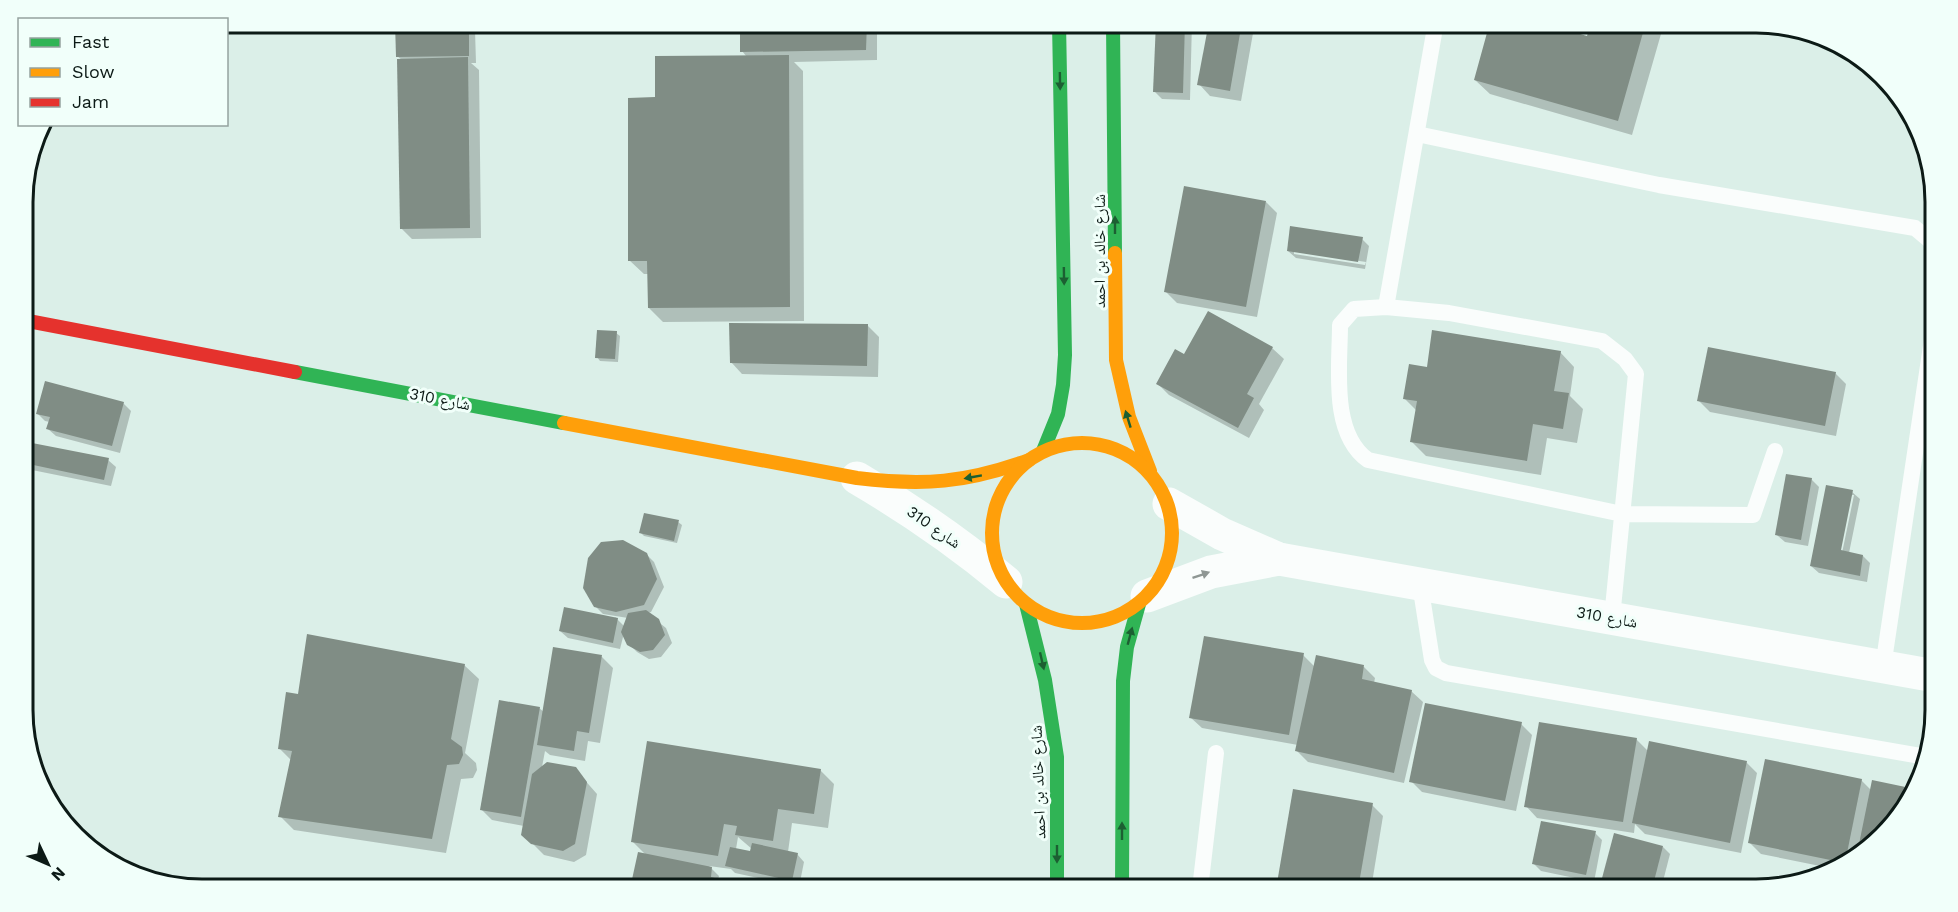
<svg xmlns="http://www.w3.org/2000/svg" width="1958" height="912" viewBox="0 0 1958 912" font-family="'Work Sans','Noto Naskh Arabic',sans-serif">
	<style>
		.shadow { fill: #0003; fill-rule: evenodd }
		.building { fill: #808d85 }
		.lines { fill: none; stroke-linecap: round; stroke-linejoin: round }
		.lane { stroke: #fafdfc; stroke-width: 16 }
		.street { stroke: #fafdfc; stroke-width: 33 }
		.fast { stroke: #30b455; stroke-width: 14 }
		.slow { stroke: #ff9f0a; stroke-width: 14 }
		.jam { stroke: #e5322d; stroke-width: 14 }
		.oneway { fill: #1c5f32 }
		.oneway2 { fill: #8f9794 }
		.labels { text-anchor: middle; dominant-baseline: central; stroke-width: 6; stroke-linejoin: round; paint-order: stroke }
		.street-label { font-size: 16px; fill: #0c1a16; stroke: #f1fffa }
		.rim { fill: none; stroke: #0c1a16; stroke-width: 3 }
	</style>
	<rect width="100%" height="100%" fill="#dbefe8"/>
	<!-- shadow -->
	<g class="shadow">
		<path d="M741,22h136v38l-83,2 9,9 1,250 -141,1 -14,-14v-34h-5l-15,-14 28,-162 90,-41 -5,-6z"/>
		<path d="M1157,22h35l-2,78 -28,-1 -7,-7z"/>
		<path d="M1210,22h45l-14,79 -31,-5 -11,-12z"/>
		<path d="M1492,22h66l10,10 20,6 5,-16h65l5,5 -31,108 -142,-41 -15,-14z"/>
		<path d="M468,23l7,7 1,33h-5l8,7 2,168 -69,1 -11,-11 1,-168 -5,-4z"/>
		<path d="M1266,202l11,11 -20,104 -80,-14 -11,-11z"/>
		<path d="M1362,239l7,7 -4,23 -69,-11 -8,-7zM1294,251l72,11 -1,3 -71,-11z"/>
		<path d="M868,326l11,11 -1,40 -136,-3 -11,-12z"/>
		<path d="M616,333l4,3 -2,26 -18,-1 -3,-4z"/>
		<path d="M1272,348l12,11 -25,45 5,6 -15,28 -80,-43 -11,-11 27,-28z"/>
		<path d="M1560,352l14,15 -4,29 13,13 -6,34 -30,-5 -6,37 -115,-19 -14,-14 5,-31 -13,-13 24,-29z"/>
		<path d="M1835,373l11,11 -10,52 -126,-24 -11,-11z"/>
		<path d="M123,403l8,8 -11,42 -64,-17 -8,-7 2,-7 -5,-1 -8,-8z"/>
		<path d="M108,460l8,7 -5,19 -79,-16 -7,-8z"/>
		<path d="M1811,479l8,8 -11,59 -23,-4 -8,-7z"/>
		<path d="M1852,492l8,7 -11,54 14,3 7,7 -3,19 -48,-9 -8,-7zM1850,495h4l-13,63 -3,-1z"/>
		<path d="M678,522l4,3 -5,18 -33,-7 -3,-3z"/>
		<path d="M646,554l8,8 10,25 -13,25 -4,1 19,15 6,15 -11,14 -12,2 -12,-7 -8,-8 -5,-11 -4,16 -52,-11 -8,-7 54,-12 1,-2 10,10 3,-9 -25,-4 -8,-8z"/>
		<path d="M555,649l47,8 11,11 -13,75 -12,-2 -3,20 -35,-6 -5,-4 -3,16 33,2 22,25 -11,61 -12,7 -30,-7 -21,-21 1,-8 -32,-6 -11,-11 58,-101 5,4z"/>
		<path d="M1303,655l12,12h49l11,11 -1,5 37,8 12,11 -19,81 -96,-21 -11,-11 1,-6 -96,-17 -12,-11z"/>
		<path d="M464,665l15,14 -14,74 11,10 1,7 -4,8 -12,1 -15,74 -152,-23 -14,-14 12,-55 -13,-13z"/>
		<path d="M1521,724l11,11 -16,76 -94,-19 -11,-11z"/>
		<path d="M1636,739l12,12 98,11 11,11 -16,80 -96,-19 -10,-10 -1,9 -97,-15 -11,-12z"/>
		<path d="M820,770l14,14 -6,44 -36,-5 -4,29 9,2 7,8 -5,25 -64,-14 -4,-4 -22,-3 10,10 -1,4 15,4 6,5h-73l-27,-5v3l13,2h-13l-6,-6 14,-27 -15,-15zM738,837l14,12 -1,4 -15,-4z"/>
		<path d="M1861,780l10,10 2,-8 42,8 -24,38 -35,31 -26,9 -69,-14 -12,-12z"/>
		<path d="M1294,791l78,14 11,11 -12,73h-94z"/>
		<path d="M1595,833l7,7 -8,42 -53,-11 -7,-7z"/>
		<path d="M1663,847l7,7 -9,35h-50l-9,-8z"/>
	</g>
	<!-- building -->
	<g class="building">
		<path d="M395,22h74v34l-73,1z"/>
		<path d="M740,22h127l-1,28 -126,2z"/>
		<path d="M1156,22h29l-2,71 -30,-1z"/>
		<path d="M1209,22h33l-12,69 -33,-6z"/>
		<path d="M1490,22h67l-1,5 31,9 4,-14h55l-28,99 -144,-41z"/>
		<path d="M789,55l1,252 -142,1 -1,-47h-19v-163l27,-1v-41z"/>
		<path d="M468,57l2,171 -70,1 -3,-170z"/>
		<path d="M1184,186l82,15 -20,106 -82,-15z"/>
		<path d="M1290,226l73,11 -5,25 -71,-11z"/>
		<path d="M1208,311l65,36 -26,47 7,4 -16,30 -82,-44 19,-35 9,5z"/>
		<path d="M729,323l139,1 -1,42 -137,-3z"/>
		<path d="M597,330l20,1 -2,28 -20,-1z"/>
		<path d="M1432,330l129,21 -7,40 15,2 -6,36 -30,-5 -6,37 -117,-19 7,-41 -14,-2 6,-35 18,3z"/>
		<path d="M1708,347l128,25 -11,54 -128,-25z"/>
		<path d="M45,381l79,21 -12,44 -66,-17 4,-12 -14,-3z"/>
		<path d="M27,442l82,16 -5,22 -80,-17z"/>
		<path d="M1786,474l26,4 -11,62 -26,-5z"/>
		<path d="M1826,485l27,5 -12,60 22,5 -3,21 -50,-10z"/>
		<path d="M644,513l35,7 -5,21 -35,-8z"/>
		<path d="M623,540l24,13 10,26 -13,26 -28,7 -22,-5 -11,-19 5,-30 13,-16z"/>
		<path d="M564,607l54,11 -5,25 -54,-12z"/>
		<path d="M646,610l13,9 6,16 -12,15 -13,2 -13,-7 -6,-13 7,-19z"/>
		<path d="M307,634l158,30 -14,75 11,8 1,8 -4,9 -12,1 -15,74 -154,-22 14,-66 -14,-2 8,-57 12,2z"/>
		<path d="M1204,636l100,17 -15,82 -100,-17z"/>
		<path d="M553,647l49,8 -13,78 -12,-2 -3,20 -37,-6z"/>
		<path d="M1316,655l48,10 -2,14 50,11 -18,83 -99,-22z"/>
		<path d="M499,700l41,7 -19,110 -41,-7z"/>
		<path d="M1425,703l97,19 -17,79 -96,-19z"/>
		<path d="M1539,722l98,16 -14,84 -99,-15z"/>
		<path d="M647,741l174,28 -7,45 -36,-5 -5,32 -38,-6 2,-9 -13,-2 -6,32 -87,-14z"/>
		<path d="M1649,741l98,20 -17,82 -98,-20z"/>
		<path d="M1765,759l97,20 -17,84 -97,-20z"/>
		<path d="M547,762l29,5 11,15 -12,62 -12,7 -32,-7 -10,-9 11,-61z"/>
		<path d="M1872,780l43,9 -24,39 -35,31z"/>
		<path d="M1293,789l80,14 -15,86h-82z"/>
		<path d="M1541,821l55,10 -10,44 -54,-11z"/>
		<path d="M1614,833l49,13 -11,43h-23l-28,-7z"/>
		<path d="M752,843l46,10 -6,28 -67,-15 5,-19 20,4z"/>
		<path d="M638,852l74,15 -1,10 23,6 -2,6h-73l-28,-5z"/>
	</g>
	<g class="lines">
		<!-- lane -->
		<g class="lane">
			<path d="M1417,134l242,51 256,43 19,16"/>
			<path d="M1386,307l50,-285"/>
			<path d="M1420,584l12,76 4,8 10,5 480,84"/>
			<path d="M1612,618l24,-244 -11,-15 -23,-18 -153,-28 -63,-6 -32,2 -14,16c0,41 -10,108 28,135l254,54 131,1 22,-64"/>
			<path d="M1883,667l51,-341"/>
			<path d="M1200,889l16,-136"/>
		</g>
		<!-- street -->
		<g class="street">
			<path d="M857,478c53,31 102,65 149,104"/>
			<path d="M1169,504l53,30 57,25 656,117"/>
			<path d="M1147,596l64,-24 68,-13"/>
		</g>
		<!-- fast -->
		<g class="fast">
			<path d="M1113,22l2,231"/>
			<path d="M295,372l269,51"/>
			<path d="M1043,451l15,-37 5,-29 2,-30 -6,-333"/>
			<path d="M1026,604l19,76 12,77v132"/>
			<path d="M1122,889l1,-208 4,-34 12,-43"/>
		</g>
		<!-- slow -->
		<g class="slow">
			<path d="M1115,253l1,107 13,57 21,54"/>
			<path d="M564,423l293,55c67,8 108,5 172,-18"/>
			<circle cx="1082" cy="533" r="90"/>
		</g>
		<!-- jam -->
		<path class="jam" d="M23,320l272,52"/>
	</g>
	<!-- one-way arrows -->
	<defs><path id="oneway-solid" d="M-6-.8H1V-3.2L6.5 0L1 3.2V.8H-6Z" transform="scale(1.5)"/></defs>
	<g class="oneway">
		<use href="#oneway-solid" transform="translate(1060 81) rotate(89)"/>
		<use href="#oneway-solid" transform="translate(1115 225) rotate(-90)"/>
		<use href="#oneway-solid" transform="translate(1064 276) rotate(89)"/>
		<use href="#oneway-solid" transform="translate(1128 419) rotate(-107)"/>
		<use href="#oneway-solid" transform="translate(973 477) rotate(170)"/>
		<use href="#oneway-solid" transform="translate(1130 636) rotate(-75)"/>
		<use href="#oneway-solid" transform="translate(1042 661) rotate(77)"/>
		<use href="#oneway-solid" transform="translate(1122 831) rotate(-90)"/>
		<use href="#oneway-solid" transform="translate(1057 854) rotate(90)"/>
	</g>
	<use class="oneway2" href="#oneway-solid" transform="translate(1201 575) rotate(-19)"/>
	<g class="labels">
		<!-- street labels -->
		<g class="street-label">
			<text transform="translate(1099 251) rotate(-90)">شارع خالد بن احمد</text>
			<text transform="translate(440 399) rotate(11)">شارع 310</text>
			<text transform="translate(934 527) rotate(35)">شارع 310</text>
			<text transform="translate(1607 617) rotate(10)">شارع 310</text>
			<text transform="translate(1038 782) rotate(-92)">شارع خالد بن احمد</text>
		</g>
	</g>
	<!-- crop -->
	<path d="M0 0H1958V912H0ZM202 33H1756A169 169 0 0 1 1925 202V710A169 169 0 0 1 1756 879H202A169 169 0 0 1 33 710V202A169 169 0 0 1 202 33Z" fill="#f1fffa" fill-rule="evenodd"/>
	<path class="rim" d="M202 33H1756A169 169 0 0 1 1925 202V710A169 169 0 0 1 1756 879H202A169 169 0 0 1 33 710V202A169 169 0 0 1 202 33Z"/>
	<!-- legend -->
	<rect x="18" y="18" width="210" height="108" fill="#f1fffa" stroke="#95a39f" stroke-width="1.5"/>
	<rect x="30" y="38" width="30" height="9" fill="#30b455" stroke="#95a39f" stroke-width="1.5"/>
	<text x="72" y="48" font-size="18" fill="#0c1a16">Fast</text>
	<rect x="30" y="68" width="30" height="9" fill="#ff9f0a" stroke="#95a39f" stroke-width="1.5"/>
	<text x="72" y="78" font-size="18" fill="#0c1a16">Slow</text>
	<rect x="30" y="98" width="30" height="9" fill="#e5322d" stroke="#95a39f" stroke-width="1.5"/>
	<text x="72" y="108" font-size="18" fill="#0c1a16">Jam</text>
	<!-- north arrow -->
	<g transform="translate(48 864) rotate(134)" stroke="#f1fffa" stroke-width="4.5" paint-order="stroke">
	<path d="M0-4.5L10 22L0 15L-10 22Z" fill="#0c1a16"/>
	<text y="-9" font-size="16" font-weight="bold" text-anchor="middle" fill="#0c1a16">N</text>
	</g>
</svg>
